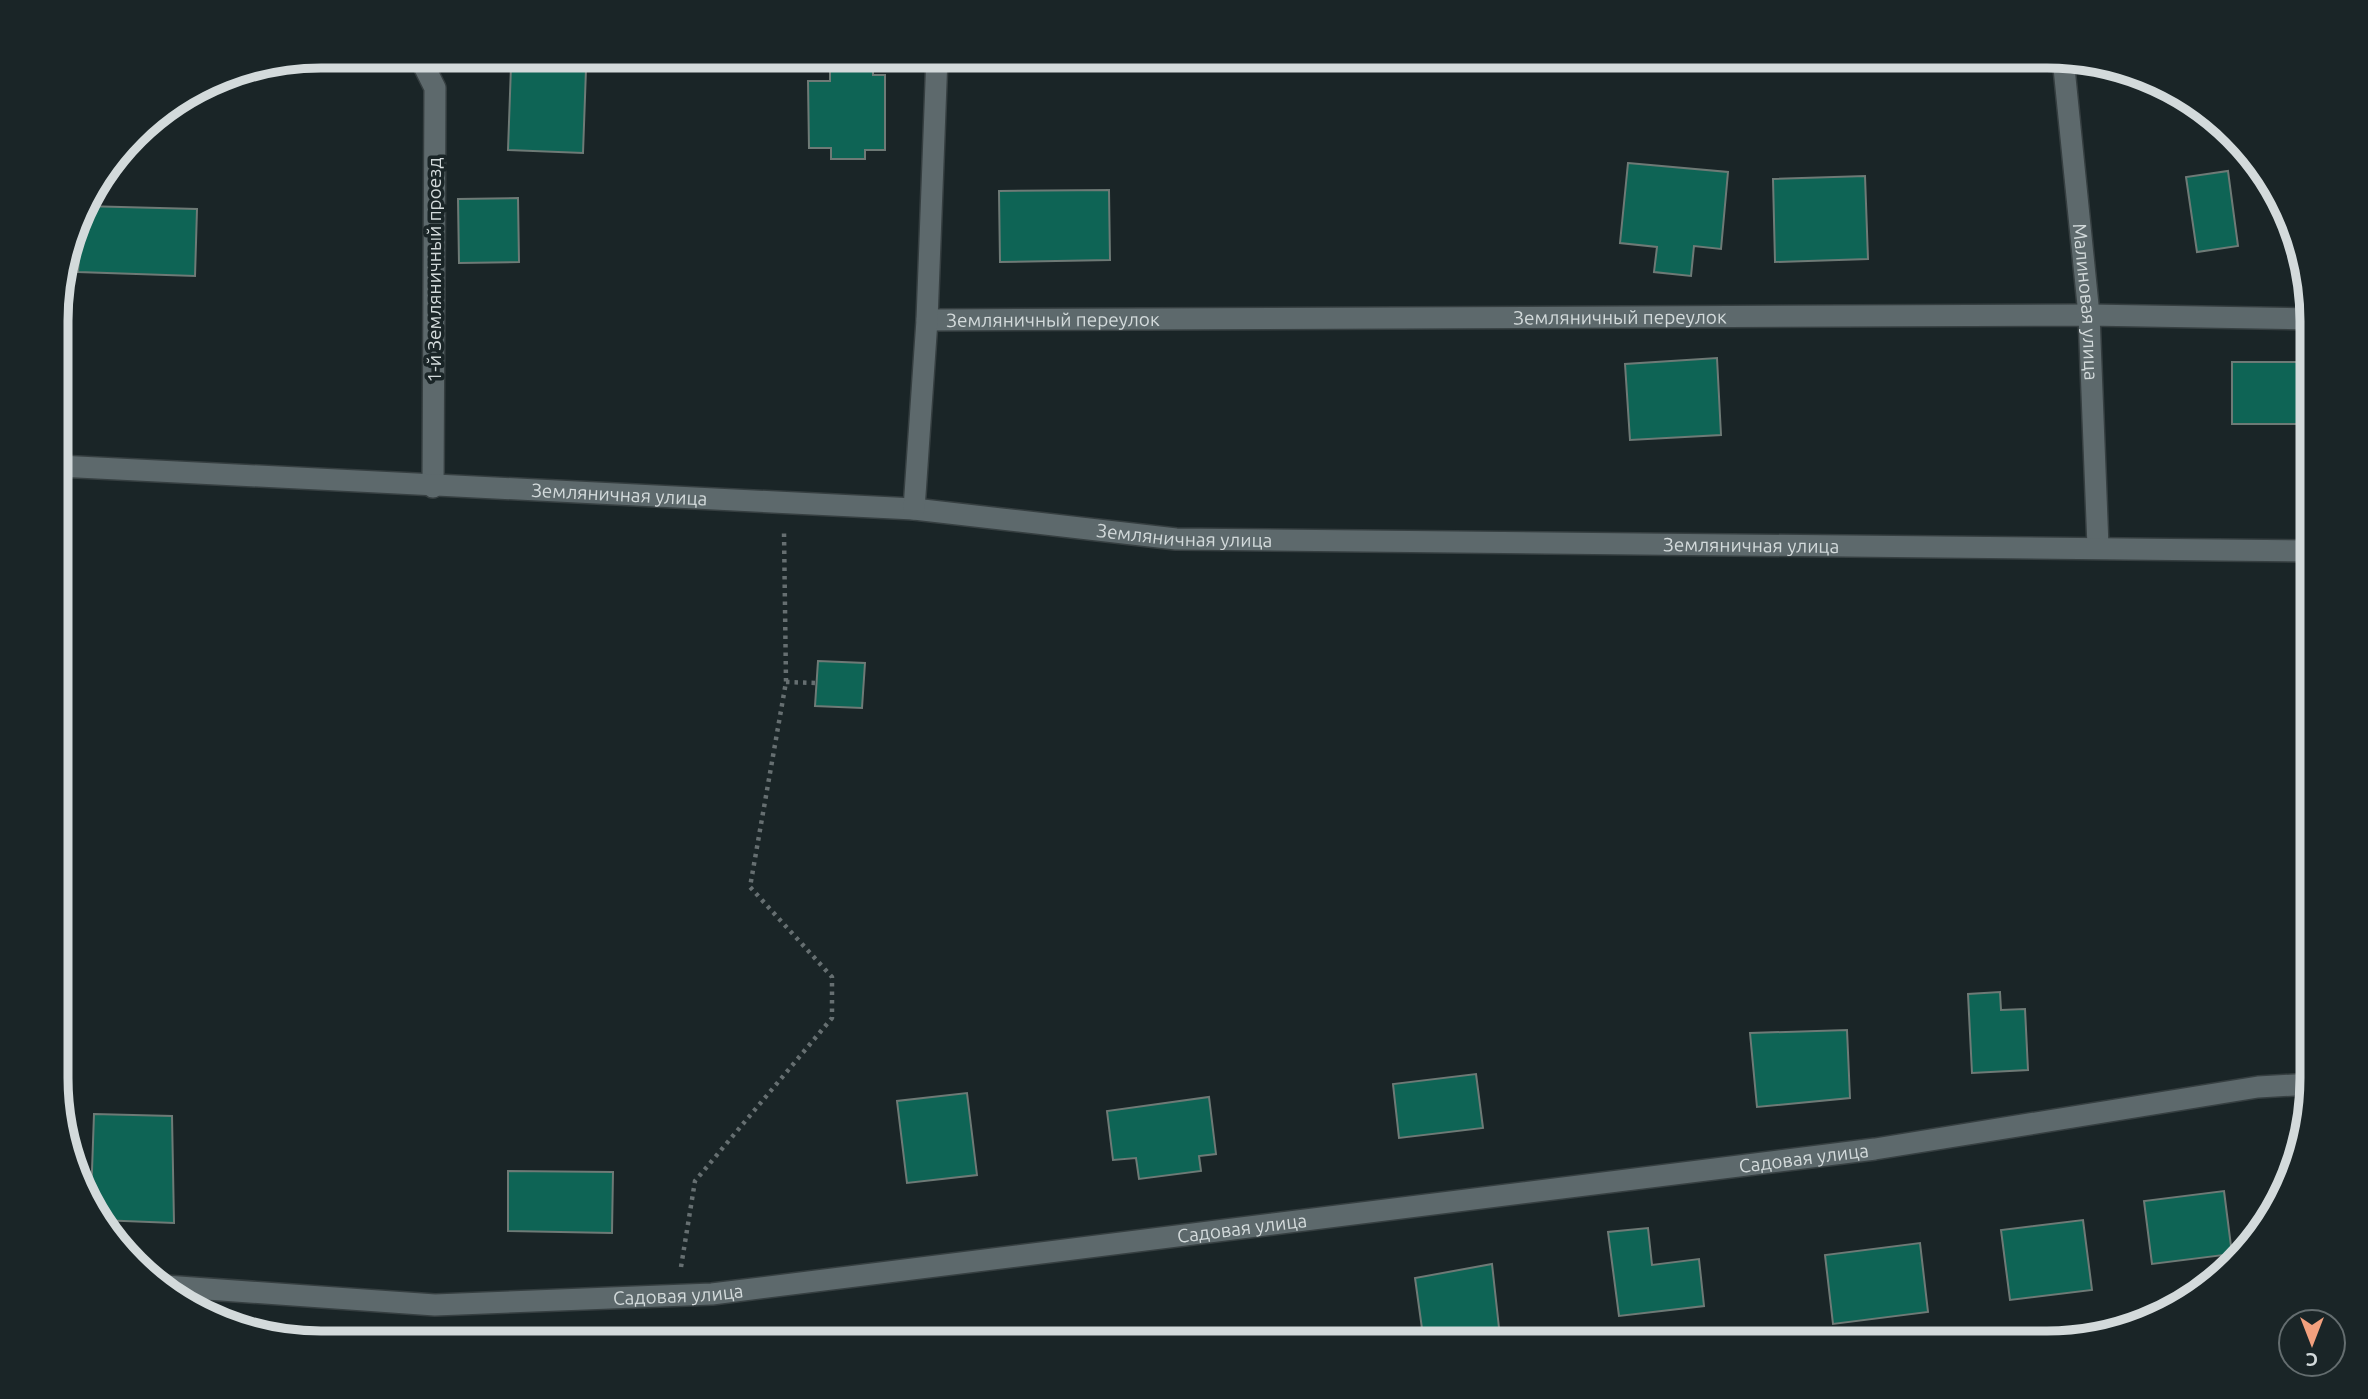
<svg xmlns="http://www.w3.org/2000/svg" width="2368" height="1399" viewBox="0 0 2368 1399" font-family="Ubuntu,sans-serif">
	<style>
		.building { fill: #0e6455; stroke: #6e7a76; stroke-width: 2 }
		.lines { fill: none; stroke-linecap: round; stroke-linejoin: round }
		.minor-casing { stroke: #363f41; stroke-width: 24 }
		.path { stroke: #666f71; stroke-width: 4.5; stroke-dasharray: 3.5 5; stroke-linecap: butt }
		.minor { stroke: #5d696c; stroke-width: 21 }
		.labels { text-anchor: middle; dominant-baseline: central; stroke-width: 7; stroke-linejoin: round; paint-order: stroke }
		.street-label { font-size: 19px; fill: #d3dadb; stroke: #1a2527 }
		.rim { fill: none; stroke: #d3dadb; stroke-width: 9 }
	</style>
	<rect width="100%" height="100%" fill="#1a2527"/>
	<!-- building -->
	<g class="building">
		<path d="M830,56h43v19h12v75h-20v9h-34v-11h-22l-1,-67h22z"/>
		<path d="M511,66l75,3 -3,84 -75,-3z"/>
		<path d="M1628,163l100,9 -7,77 -27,-3 -3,30 -37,-4 3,-25 -37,-4z"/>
		<path d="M2228,171l10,75 -41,6 -11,-75z"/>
		<path d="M1865,176l3,83 -93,3 -2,-83z"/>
		<path d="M1109,190l1,70 -110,2 -1,-71z"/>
		<path d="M518,198l1,64 -60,1 -1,-64z"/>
		<path d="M83,206l114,3 -2,67 -117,-4z"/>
		<path d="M1717,358l4,77 -91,5 -5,-76z"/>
		<rect x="2232" y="362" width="79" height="62"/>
		<path d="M818,661l47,2 -3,45 -47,-2z"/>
		<path d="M2000,992l1,18 24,-1 3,61 -56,3 -4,-79z"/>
		<path d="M1847,1030l3,68 -93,9 -7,-74z"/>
		<path d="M1476,1074l7,54 -84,10 -6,-54z"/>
		<path d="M967,1093l10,82 -70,8 -10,-82z"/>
		<path d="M1209,1097l7,57 -17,2 2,15 -62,8 -3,-21 -23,2 -6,-49z"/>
		<path d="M94,1114l78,2 2,107 -75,-3 -8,-21z"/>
		<path d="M508,1171l105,1 -1,61 -104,-2z"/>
		<path d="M2224,1191l8,63 -80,10 -8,-63z"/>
		<path d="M2083,1220l9,70 -82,10 -9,-70z"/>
		<path d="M1648,1228l4,37 47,-6 5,47 -85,10 -11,-84z"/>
		<path d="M1920,1243l8,69 -95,12 -8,-69z"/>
		<path d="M1492,1264l8,73 -76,6 -9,-65z"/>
		<path d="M1289,1333l1,10h-74z"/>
	</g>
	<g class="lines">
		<!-- minor casing -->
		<g class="minor-casing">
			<g id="minor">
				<path d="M419,56l16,32 -2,399"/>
				<path id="s1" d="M2063,58l26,257 9,232"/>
				<path id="s2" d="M927,320l1162,-5 222,4"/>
				<path id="s3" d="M58,466l856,43 262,30 1135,12"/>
				<path d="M914,509l13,-189 10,-264"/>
				<path id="s4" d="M165,1286l270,19 277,-11 1163,-145 383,-62 53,-3"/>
			</g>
		</g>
		<!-- path -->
		<g class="path">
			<path d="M786,682l31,1"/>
			<path d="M681,1267l14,-86 137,-163v-41l-82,-90 36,-205 -2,-150"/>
			<path d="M613,1343l9,-14"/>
		</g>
		<!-- minor -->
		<use href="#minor" class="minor"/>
	</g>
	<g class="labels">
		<!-- street labels -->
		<g class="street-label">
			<text transform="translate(434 270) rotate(-90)">1-й Земляничный проезд</text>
			<text stroke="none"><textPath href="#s1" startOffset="245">Малиновая улица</textPath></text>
			<text stroke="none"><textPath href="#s2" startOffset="693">Земляничный переулок</textPath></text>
			<text stroke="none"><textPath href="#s2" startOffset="126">Земляничный переулок</textPath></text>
			<text stroke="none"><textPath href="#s3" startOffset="562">Земляничная улица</textPath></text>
			<text stroke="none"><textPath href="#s3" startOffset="1129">Земляничная улица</textPath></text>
			<text stroke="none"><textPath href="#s3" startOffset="1696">Земляничная улица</textPath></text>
			<text stroke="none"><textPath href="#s4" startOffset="1648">Садовая улица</textPath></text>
			<text stroke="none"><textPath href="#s4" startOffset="1082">Садовая улица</textPath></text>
			<text stroke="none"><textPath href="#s4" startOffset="514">Садовая улица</textPath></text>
		</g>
	</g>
	<!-- crop -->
	<path d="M0 0H2368V1399H0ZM321 68H2047A253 253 0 0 1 2300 321V1078A253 253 0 0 1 2047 1331H321A253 253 0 0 1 68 1078V321A253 253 0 0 1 321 68Z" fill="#1a2527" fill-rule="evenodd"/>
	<path class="rim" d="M321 68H2047A253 253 0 0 1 2300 321V1078A253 253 0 0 1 2047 1331H321A253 253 0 0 1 68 1078V321A253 253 0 0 1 321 68Z"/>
	<!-- north arrow -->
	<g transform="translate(2312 1343) rotate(180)"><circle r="33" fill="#1a2527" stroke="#646d6f" stroke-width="2"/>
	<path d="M0-5L12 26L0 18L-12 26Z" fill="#f2a07e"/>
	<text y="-10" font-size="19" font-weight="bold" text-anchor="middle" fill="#d3dadb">С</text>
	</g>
</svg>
